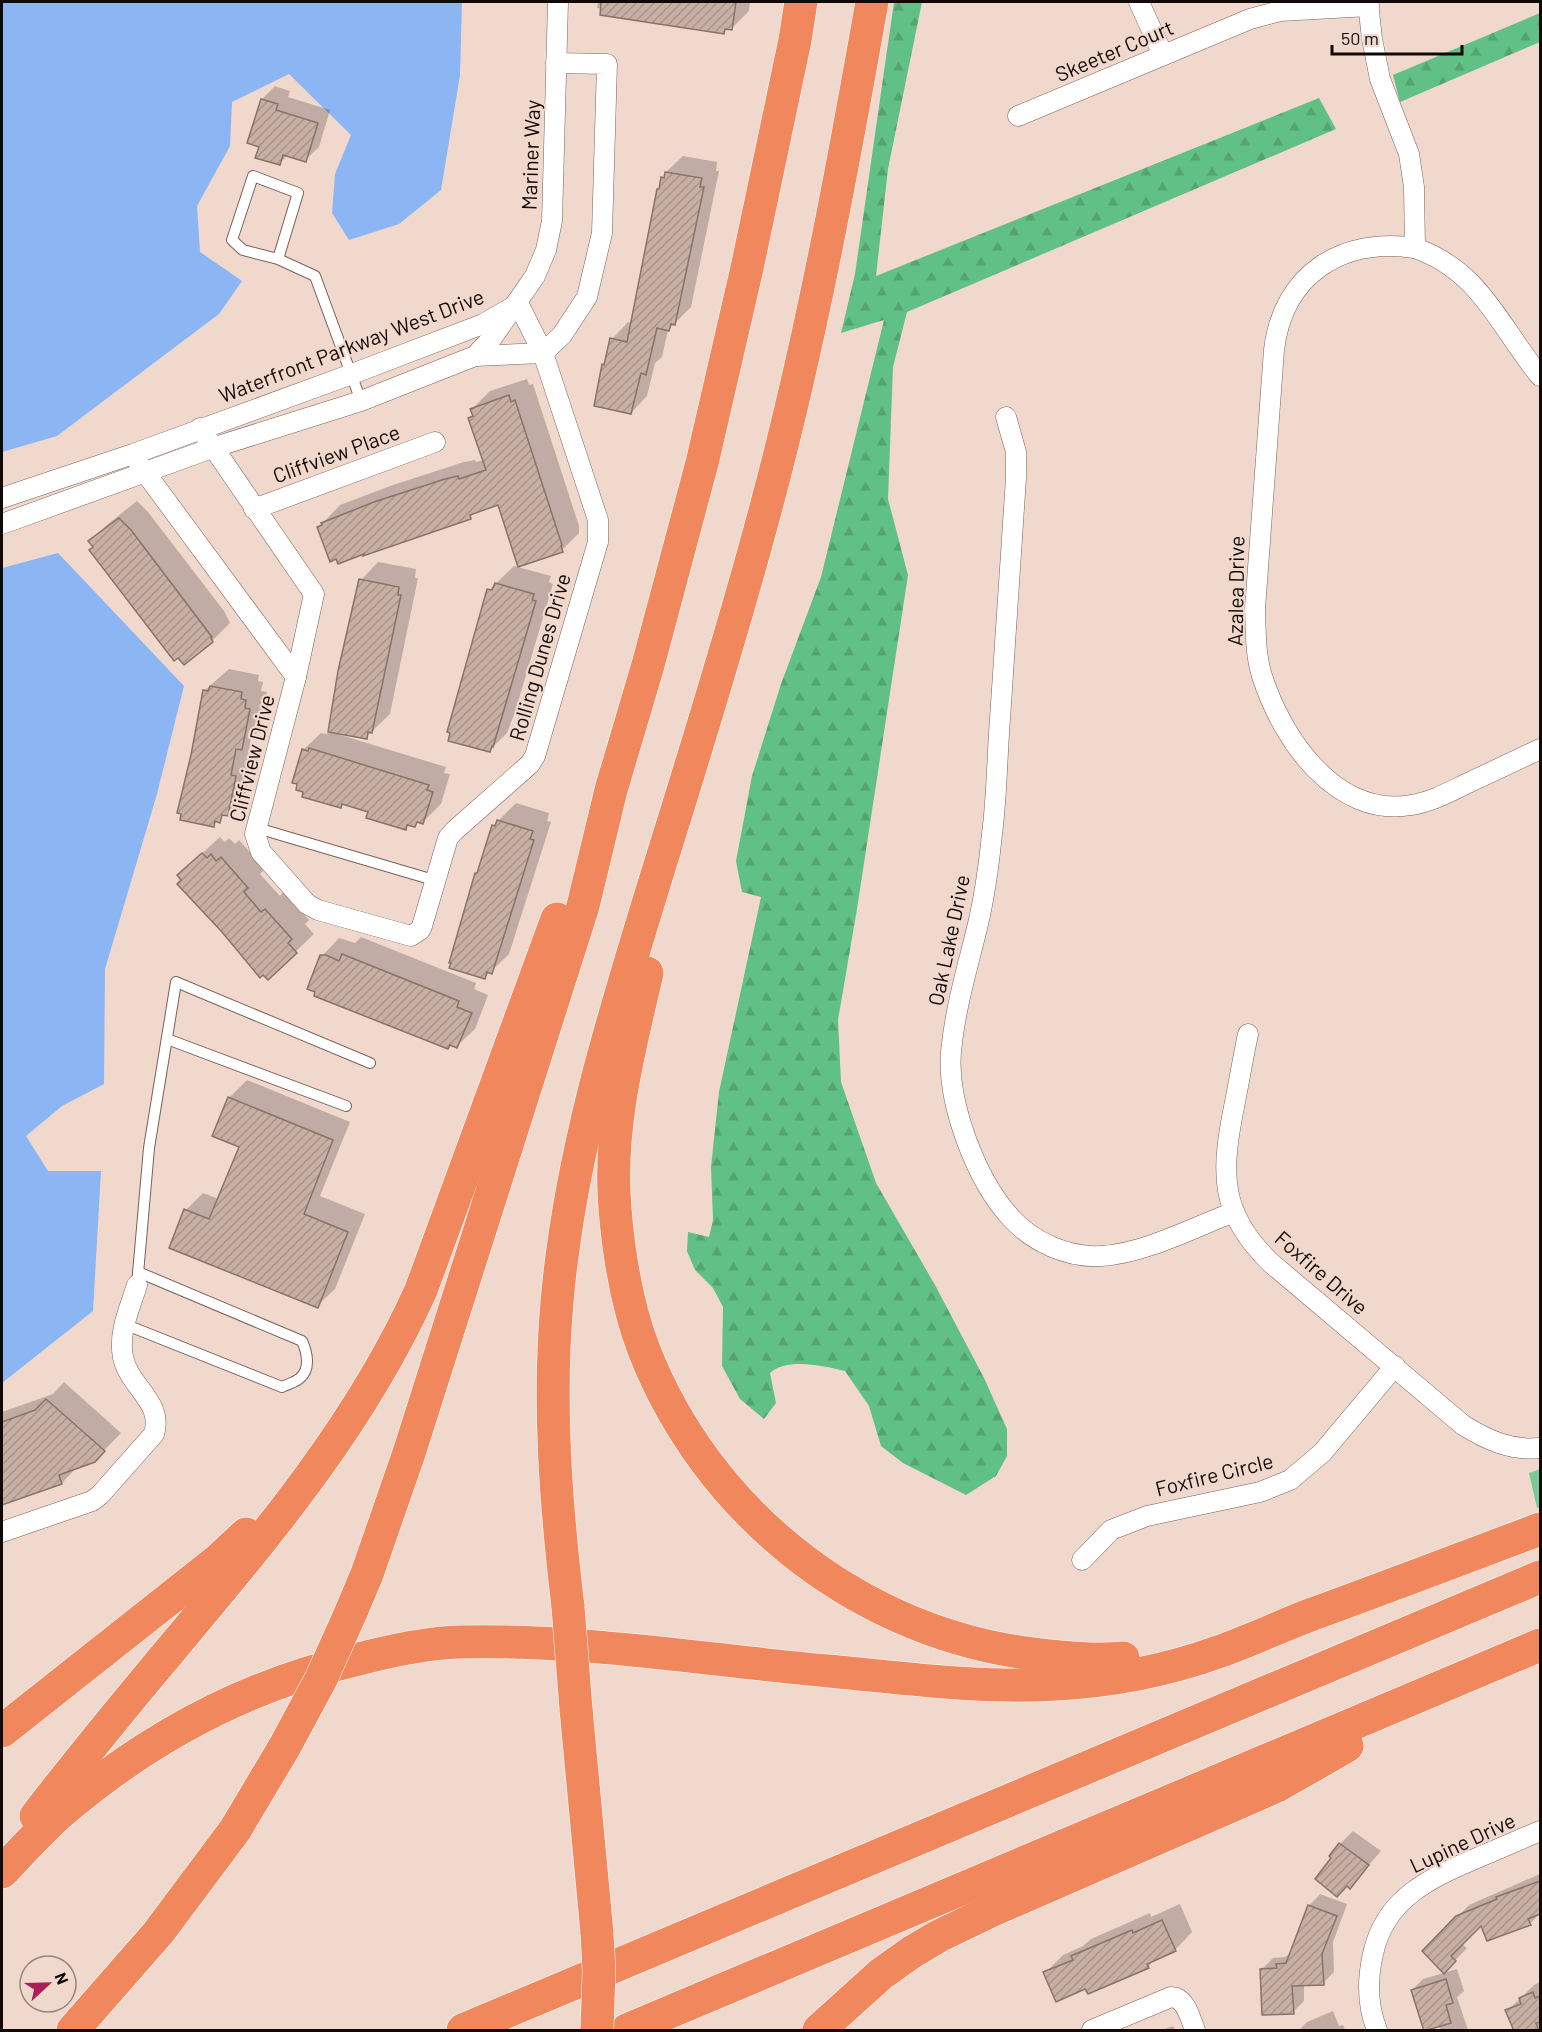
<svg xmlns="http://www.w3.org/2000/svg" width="1542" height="2032" viewBox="0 0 1542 2032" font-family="Barlow,sans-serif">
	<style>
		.green { fill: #79c995 }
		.forest { fill: url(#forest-firs) }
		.water { fill: #8bb5f3 }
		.shadow { fill: #0003 }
		.building { fill: url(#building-hatch); stroke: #897369; stroke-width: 1.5 }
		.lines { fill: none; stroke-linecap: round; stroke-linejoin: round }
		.service-casing { stroke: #786258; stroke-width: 12 }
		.minor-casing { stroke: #786258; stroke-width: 21 }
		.motorway-casing { stroke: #fff; stroke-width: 34 }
		.service { stroke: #fff; stroke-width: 10 }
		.minor { stroke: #fff; stroke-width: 20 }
		.motorway { stroke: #f1885d; stroke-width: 33 }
		.motorway-bridge-casing { stroke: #fff; stroke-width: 34; stroke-linecap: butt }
		.motorway-bridge { stroke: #f1885d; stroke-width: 33 }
		.labels { text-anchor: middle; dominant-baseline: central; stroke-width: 4.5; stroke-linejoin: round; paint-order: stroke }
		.street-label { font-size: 21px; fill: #110906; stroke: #f1d8cd }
	</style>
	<defs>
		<pattern id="forest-firs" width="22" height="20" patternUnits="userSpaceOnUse" patternTransform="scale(1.5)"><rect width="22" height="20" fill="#61c085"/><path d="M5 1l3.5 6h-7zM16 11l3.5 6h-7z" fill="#53a471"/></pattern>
		<pattern id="building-hatch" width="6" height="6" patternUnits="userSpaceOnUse" patternTransform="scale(1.5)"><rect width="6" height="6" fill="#c7afa4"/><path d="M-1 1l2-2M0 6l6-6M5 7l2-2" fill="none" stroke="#aa958c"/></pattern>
	</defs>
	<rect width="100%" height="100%" fill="#f1d8cd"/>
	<!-- green -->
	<path class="green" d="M1540,1469v38l-3,1 -8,-35z"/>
	<!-- forest -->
	<g class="forest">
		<path d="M894,2h28l-34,167 -12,107 443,-178 17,31 -429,183 -14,55 -5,132 20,76 -51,334 -19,111 3,62 35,101 59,102 49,93 23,51v27l-11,20 -30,19 -63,-32 -22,-17 -12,-40 -24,-35c-20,-5 -58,-14 -75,2l6,30 -12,16 -24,-20 -18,-33 1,-59 -10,-19 -18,-18 -8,-19 1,-19 21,5 4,-17 -2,-53 8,-75 42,-195 -19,-5 -6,-31 16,-85 29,-92 40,-107 63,-257 -43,13 14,-59z"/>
		<path d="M1540,13v29l-140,60 -7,-27z"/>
	</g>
	<!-- water -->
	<g class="water">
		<path d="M2,2h460l-2,73 -19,115 -42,34 -50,16 -17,-27 3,-39 16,-39 -62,-61 -57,28 -2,44 -33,60 3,46 42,29 -23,33 -162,122 -55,16z"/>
		<path d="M58,553l126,133 -27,108 -52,175 -1,115 -42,22 -36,30 22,35h53l-8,140 -91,72v-815z"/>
	</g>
	<!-- shadow -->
	<g class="shadow">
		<path d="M598,2h152l-1,9 -18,18 -3,-1 -4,4 -127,-24z"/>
		<path d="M275,86l15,5 -2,6 42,13 -11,37 -14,13 -17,-5 -9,9 -19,-18 2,-47z"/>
		<path d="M683,156l34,6 -1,9h3l-28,136 -23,23 -6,27 -7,6 -8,33 -16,17 -28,-48 3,-3 6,-23 16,-17 4,1 26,-133 8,-18z"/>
		<path d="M527,379l2,6 4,-1 46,142v7l-17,17 -64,-47 -22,8 -6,6 -151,10 21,-22 53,-20 71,-23 11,-2 1,2 8,-2 -14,-42 4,-4 -2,-5 18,-18z"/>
		<path d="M137,501l11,11 53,69 23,30 6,12 -18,18 -28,22 -94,-122 18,-17z"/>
		<path d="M378,562l38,7 -1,9h3l-28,136 -24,23 -32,-6v2l112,34 -2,6 6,1 -9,30 -18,18 -4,-1 -4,4 -5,-1 -5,4 -35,-17 -26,-8 -3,4 -38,-57 18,-17 5,1 3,-2 32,-152z"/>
		<path d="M514,566l37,10 -2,6 4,2 -38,128 -8,21 -18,18v-161z"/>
		<path d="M229,669l30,6 -1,6 5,1 -2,9 6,1 -8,39 -8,7 -3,20 5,1 -8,37 -32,29 -21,-69 12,-65z"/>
		<path d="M516,803l33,10 -2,8 4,1 -42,132 -24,23 -6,-106 14,-45z"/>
		<path d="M220,837l5,5 4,-4 6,6 4,-4 26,29 -5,5 20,22 3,-4 26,28 -4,4 9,10 -46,44 -71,-120z"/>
		<path d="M361,937l115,46 -2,6 14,6 -13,34 -18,17 -6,-2 -3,4 -126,-92 17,-18 16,5z"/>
		<path d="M247,1080l103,42 -30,74 45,18 -30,75 -18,17 -131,-96 17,-17 16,6 22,-53 -12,-48z"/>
		<path d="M64,1382l57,51 -27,28 -16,5 -16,17 -60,21v-92l51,-18z"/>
		<path d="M1353,1831l28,20 -31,36 -17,-29 7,-14z"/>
		<path d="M1540,1874v39l-10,11 -49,-1 -19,21 5,4 -23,24 -20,-21 45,-46z"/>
		<path d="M1320,1894l27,10 -14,38 1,30 -11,11 -19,1v17l-11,11 -32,-42 12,-12 12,-1 6,-4 18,-47z"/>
		<path d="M1180,1904l12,28 -17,18 -19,8 -8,9 -62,20 -41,-14 18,-18 20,-9 8,-7 59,-26 1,4z"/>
		<path d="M1457,1969l7,22 -7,6 11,33h-27l-29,-40 11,-11z"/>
		<path d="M1540,1982v48h-25l-8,-19 27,-26z"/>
		<path d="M1333,2011l6,15 4,-1 2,5h-46l8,-8z"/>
		<path d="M1173,2026l2,4h-13z"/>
	</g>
	<!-- building -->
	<g class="building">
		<path d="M601,2h135l-4,28 -7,-1 -1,5 -124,-19z"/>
		<path d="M261,99l17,5 -2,6 42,13 -12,39 -23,-7 -3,10 -25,-7 4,-11 -12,-4z"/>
		<path d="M665,172l37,6 -2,9h4l-29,138 -4,-1 -2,7 -12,-3 -11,47 -5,-2 -10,41 -37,-8 8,-42 2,1 6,-27 17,4 30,-153h2l2,-12 3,1z"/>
		<path d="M509,395l2,7 4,-2 47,145 -1,1 2,6 -45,15 -20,-62 -28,10 1,4 -108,37 1,-2 -26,10 -2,-5 -6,3 -13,-35 5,-2 -1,-2 53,-21 71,-23 13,-3 1,3 27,-9 -18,-52 5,-2 -3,-7z"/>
		<path d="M119,518l12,12 81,107 -1,1 2,4 -29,23 -6,-7 -4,3 -85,-111 4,-3 -5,-6z"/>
		<path d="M359,579l40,8 -1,8h3l-29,138 -4,-1 -1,7 -39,-7 10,-61z"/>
		<path d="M495,583l39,11 -2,6 4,1 -43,146 -1,-1 -2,6 -42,-11 2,-8 -3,-1 40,-143 5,1z"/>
		<path d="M210,686l32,6 -1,7 5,1 -1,8 5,1 -8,41 -6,-1 -5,26 5,1 -8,40 -6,-1 -2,8 -5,-2 -1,6 -34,-7 1,-6 -4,-1 14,-58 12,-65 5,1z"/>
		<path d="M309,748l120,37 -2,5 6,2 -10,32 -6,-2 -2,5 -8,-2 -1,5 -40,-12 2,-6 -26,-8 -1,4 -39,-11 1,-5 -7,-2 1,-6 -5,-1 10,-34 6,2z"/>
		<path d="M497,820l36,11 -3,8 4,1 -42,134 -5,-2 -2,7 -36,-11 2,-5h-2l26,-90h2l15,-48 3,1z"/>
		<path d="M202,853l5,5 4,-4 5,7 5,-4 27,31 -4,4 17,20 4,-3 27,30 -4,4 9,10 -29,27 -5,-5 -3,3 -38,-46 -45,-48 4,-4 -4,-5z"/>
		<path d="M342,954l117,47 -2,6 15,6 -15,35 -7,-3 -2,4 -134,-53 1,-4 -8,-3 13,-34h6l13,6z"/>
		<path d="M228,1097l105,43 -29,74 44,18 -30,76 -149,-60 15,-39 25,10 30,-72 -27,-11z"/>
		<path d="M46,1399l59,52 -10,11 -36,13 3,9 -60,21v-83l33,-12z"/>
		<path d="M1339,1843l30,22 -19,24 -3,-3 -10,11 -22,-18 16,-21 -2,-2z"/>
		<path d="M1540,1881v33l-12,5 3,6 -44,16 -6,-15 -30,30 5,5 -12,13 -22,-23 34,-35 41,-17 -1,-2z"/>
		<path d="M1308,1905l29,11 -15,38 2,31 -32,1 2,28 -32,1 -2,-46 17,-1 -1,-4 10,-1z"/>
		<path d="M1162,1920l14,31 -29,13 2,4 -61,26 -3,-5 -29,13 -13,-30 30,-12 -2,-4 61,-26 1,3z"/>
		<path d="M1446,1979l7,24 -7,2 5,18 -27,8 -13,-41z"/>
		<path d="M1533,1992l2,6 5,-2v26l-4,1 3,8h-25l-9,-21 16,-6 -2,-6z"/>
	</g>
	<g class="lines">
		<!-- service casing -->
		<g class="service-casing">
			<g id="service">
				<path d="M278,259l20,-66 -45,-17 -21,64 11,10 35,9 37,17 46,125"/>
				<path d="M257,828l180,53"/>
				<path d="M167,1039l179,67"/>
				<path d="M137,1285l12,-137 27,-166 194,81"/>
				<path d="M124,1324l158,63c6,-3 14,-5 18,-9 11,-9 7,-26 2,-37l-164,-69"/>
			</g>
		</g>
		<!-- minor casing -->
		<g class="minor-casing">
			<g id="minor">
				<path d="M1139,2l24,53"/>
				<path d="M1368,2l4,37 8,40 29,75 5,33 1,61c66,23 84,78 125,128"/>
				<path d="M1018,116l232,-97 30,-8 89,-5"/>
				<path d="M1415,248c-73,-11 -132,26 -141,102l-19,259c1,22 0,45 7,67 20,63 74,142 149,129 21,-3 40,-14 59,-23 24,-11 47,-22 70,-33"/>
				<path d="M475,356l68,-3 19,-18 25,-38 15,-64 5,-169 -51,-1"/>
				<path d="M1006,417l10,35v26c-5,80 -11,160 -16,241 -3,38 -3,77 -8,115 -3,30 -7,60 -14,90 -10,42 -23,84 -27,128 -4,51 25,128 60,166 22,24 57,40 90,38 42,-2 94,-29 133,-44"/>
				<path d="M200,428l114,166 -18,83 -41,157 6,18 46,52 11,6 93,26 9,-6 2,-4 26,-88 6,-7 76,-67 5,-8 63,-214v-22l-55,-167 -25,-50"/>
				<path d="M139,464l157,213"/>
				<path d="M2,498l131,-44 219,-80 131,-50 28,-16"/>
				<path d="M254,509l181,-67"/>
				<path d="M2,524l210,-76 149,-47 114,-45 17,-18 43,-62 11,-26 6,-29 6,-219"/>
				<path d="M1248,1034c-5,24 -9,48 -14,73 -13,66 -15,106 37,156l192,162c24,15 48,26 77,23"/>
				<path d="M2,1532l90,-31 8,-6 54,-61c10,-32 -25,-47 -31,-77 -5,-25 7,-49 14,-72"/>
				<path d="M1082,1560l29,-30 36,-14 113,-24 30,-12 32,-27 73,-87"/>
				<path d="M1092,2030l79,-33c15,0 19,21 24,33"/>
				<path d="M1377,2030c-10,-25 -10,-50 -4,-76 12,-56 57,-76 104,-96 21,-9 42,-18 63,-27"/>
			</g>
		</g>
		<!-- motorway casing -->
		<g class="motorway-casing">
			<g id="motorway">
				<path d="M647,973c-18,78 -39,155 -32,236 4,48 12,97 29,141 62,159 207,276 375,302 34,5 70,9 104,6"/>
				<path d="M568,1607c-12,-101 -20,-202 -11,-305 13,-150 58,-291 102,-434 37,-118 74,-237 106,-357 45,-167 77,-339 107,-509"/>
				<path d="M351,1612l16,-38 42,-121 174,-547 28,-116 37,-125 54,-202 45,-195 48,-228 6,-38"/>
				<path d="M576,1709l21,224"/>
				<path d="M2,1731l215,-170 29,-27"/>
				<path d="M36,1816c38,-49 77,-97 117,-145 100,-120 204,-238 268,-381l136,-371"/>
				<path d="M2,1872c18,-19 37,-40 57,-58 86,-74 185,-128 296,-154 34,-9 69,-17 105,-18 123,-3 246,18 368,29 76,7 153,18 229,13 54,-3 111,-14 161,-32 31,-11 61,-25 92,-37 77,-28 153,-57 230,-86"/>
				<path d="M73,2030l85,-97 77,-103 50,-84"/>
				<path d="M463,2030l1077,-453"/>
				<path d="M627,2030l913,-385"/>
				<path d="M819,2030l62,-56 31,-22 27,-16 54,-26 284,-124 70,-40"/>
			</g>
		</g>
		<!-- service -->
		<use href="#service" class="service"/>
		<!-- minor -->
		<use href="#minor" class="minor"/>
		<!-- motorway -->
		<use href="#motorway" class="motorway"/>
		<!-- motorway-bridge casing -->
		<g class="motorway-bridge-casing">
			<g id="motorway-bridge">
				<path d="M568,1607l8,102"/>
				<path d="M285,1746l36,-67 30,-67"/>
				<path d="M597,2030l2,-59 -2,-38"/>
			</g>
		</g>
		<!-- motorway-bridge -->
		<use href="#motorway-bridge" class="motorway-bridge"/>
	</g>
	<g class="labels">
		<!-- street labels -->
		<g class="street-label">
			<text transform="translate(1114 50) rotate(-23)">Skeeter Court</text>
			<text transform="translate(530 155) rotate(-88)">Mariner Way</text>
			<text transform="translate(351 345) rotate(-21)">Waterfront Parkway West Drive</text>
			<text transform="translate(336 453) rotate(-20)">Cliffview Place</text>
			<text transform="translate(1235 591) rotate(-89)">Azalea Drive</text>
			<text transform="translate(539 657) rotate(-74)">Rolling Dunes Drive</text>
			<text transform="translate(251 758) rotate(-76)">Cliffview Drive</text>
			<text transform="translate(948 940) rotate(-78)">Oak Lake Drive</text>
			<text transform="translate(1322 1272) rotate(41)">Foxfire Drive</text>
			<text transform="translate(1214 1474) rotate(-14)">Foxfire Circle</text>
			<text transform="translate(1462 1842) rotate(-25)">Lupine Drive</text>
		</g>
	</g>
	<!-- border -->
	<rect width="1542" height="2032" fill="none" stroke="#110906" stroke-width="6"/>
	<!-- north arrow -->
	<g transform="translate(48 1984) rotate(68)"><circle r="28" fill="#f1d8cd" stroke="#97857d" stroke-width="1.5"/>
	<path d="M0-4.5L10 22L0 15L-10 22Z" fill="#ac1e58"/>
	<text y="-9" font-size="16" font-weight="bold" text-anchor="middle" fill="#110906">N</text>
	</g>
	<!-- scale -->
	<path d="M1332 45v9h130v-9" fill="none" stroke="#110906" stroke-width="3"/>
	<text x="1341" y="45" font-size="18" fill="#110906" stroke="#f1d8cd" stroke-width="4.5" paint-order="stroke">50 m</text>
</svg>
